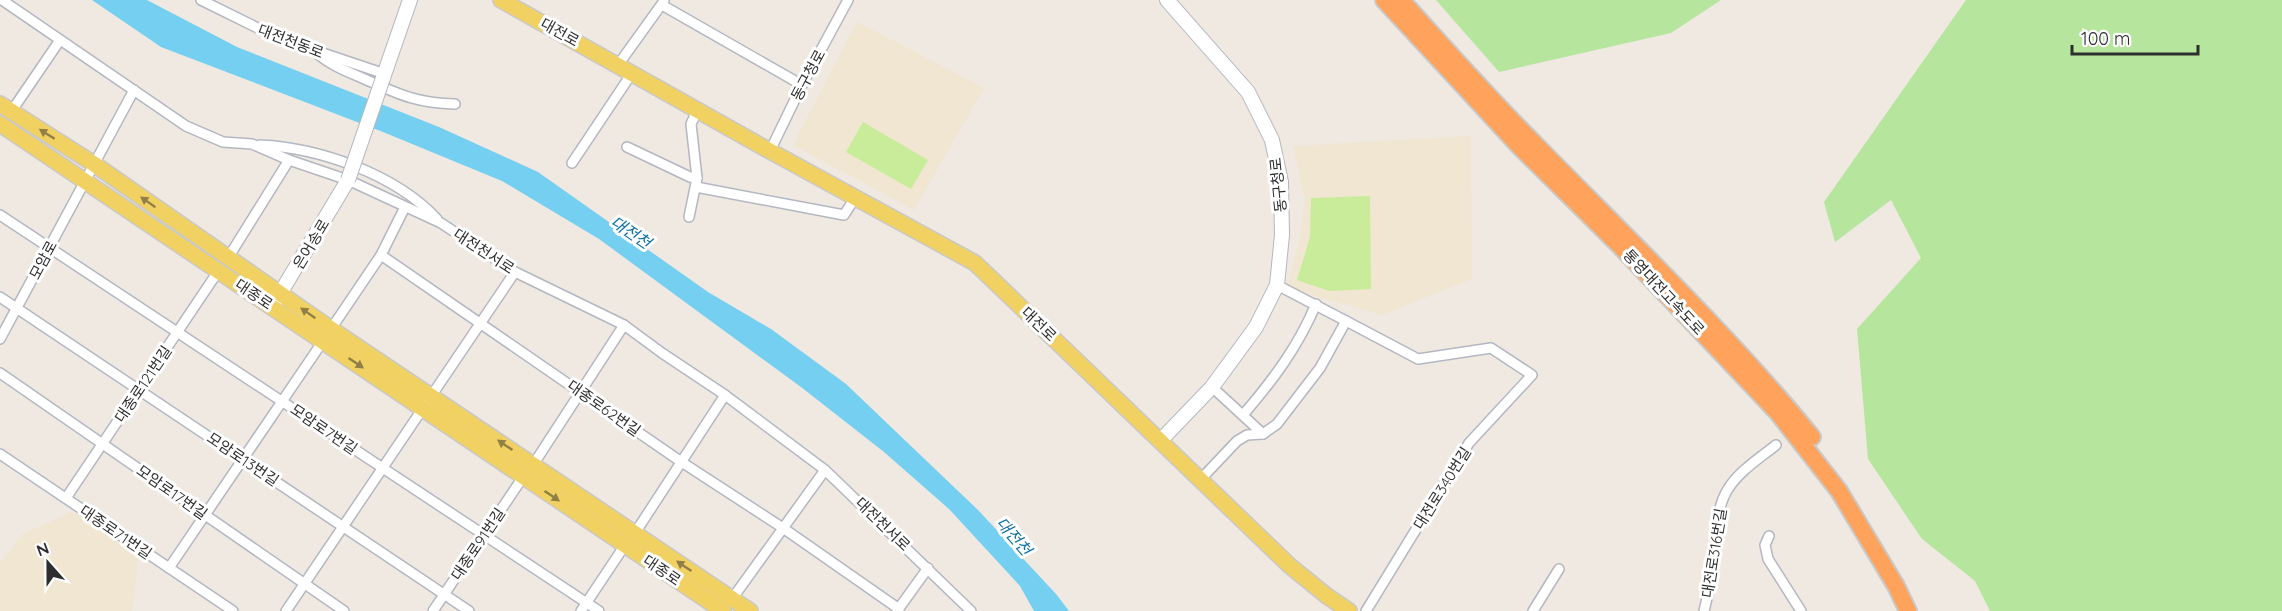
<svg xmlns="http://www.w3.org/2000/svg" width="2282" height="611" viewBox="0 0 2282 611" font-family="Quicksand,'Noto Sans KR',sans-serif">
	<style>
		.education { fill: #f0e6d1 }
		.green { fill: #b6e59e }
		.pitch { fill: #c9ec9a }
		.water { fill: #75cff0 }
		.lines { fill: none; stroke-linecap: round; stroke-linejoin: round }
		.street-casing { stroke: #b4b7c1; stroke-width: 12 }
		.secondary-casing { stroke: #b4b7c1; stroke-width: 16 }
		.primary-casing { stroke: #c9c9c9; stroke-width: 18 }
		.highway-casing { stroke: #c9c9c9; stroke-width: 20 }
		.street { stroke: #fff; stroke-width: 9 }
		.secondary { stroke: #fff; stroke-width: 14 }
		.primary { stroke: #f2d163; stroke-width: 15 }
		.highway { stroke: #ffa35c; stroke-width: 16 }
		.secondary-bridge-casing { stroke: #b4b7c1; stroke-width: 16; stroke-linecap: butt }
		.secondary-bridge { stroke: #fff; stroke-width: 14 }
		.oneway { fill: #908048 }
		.labels { text-anchor: middle; dominant-baseline: central; stroke-width: 6; stroke-linejoin: round; paint-order: stroke }
		.street-label { font-size: 15px; fill: #2e2e2e; stroke: #fff }
		.water-label { font-size: 16px; font-style: italic; fill: #0d6fa3; stroke: #fff }
	</style>
	<rect width="100%" height="100%" fill="#efe9e1"/>
	<!-- education -->
	<g class="education">
		<path d="M857,22l127,66 -70,122 -121,-65z"/>
		<path d="M1471,136l1,143 -90,36 -95,-27 12,-45 6,-42 -12,-55z"/>
		<path d="M72,512l67,42 -7,57h-132v-48l23,-29z"/>
	</g>
	<!-- green -->
	<g class="green">
		<path d="M1436,0h285l-50,33 -172,39z"/>
		<path d="M1966,0h316v611h-292l-15,-30 -53,-42 -54,-80 -11,-130 64,-71 -30,-58 -56,42 -11,-40z"/>
	</g>
	<!-- pitch -->
	<g class="pitch">
		<path d="M863,122l65,38 -17,29 -65,-37z"/>
		<path d="M1370,196l1,93 -42,2 -32,-11 13,-43 1,-39z"/>
	</g>
	<!-- water -->
	<path class="water" d="M92,0h55l90,47 202,80 99,45 170,120 63,37 75,55 132,126 78,84 13,17h-35l-14,-25 -71,-77 -65,-57 -83,-65 -202,-148 -97,-58 -119,-49 -222,-85z"/>
	<g class="lines">
		<!-- street casing -->
		<g class="street-casing">
			<g id="street">
				<path d="M2,0l184,126 37,16 29,2 37,16 59,20 93,43 74,49 109,53 38,28 63,42 100,75 146,141"/>
				<path d="M201,0l77,38 107,36"/>
				<path d="M662,5l140,80"/>
				<path d="M319,55c16,13 33,18 50,26 33,15 50,22 86,23"/>
				<path d="M618,65l46,-64"/>
				<path d="M11,112l49,-72"/>
				<path d="M260,145c60,3 135,29 177,74"/>
				<path d="M627,147l63,30 7,1"/>
				<path d="M770,151l32,-66 46,-85"/>
				<path d="M572,163l60,-90"/>
				<path d="M696,187l148,28 11,-17"/>
				<path d="M0,215l599,396"/>
				<path d="M689,217l8,-39 -6,-54 6,-13"/>
				<path d="M381,255l299,206 103,67 116,81"/>
				<path d="M228,258l61,-98"/>
				<path d="M0,297l469,314"/>
				<path d="M1346,321l72,38 73,-11 41,27 -63,68 -103,168"/>
				<path d="M331,329l50,-74 24,-48"/>
				<path d="M0,339l134,-249"/>
				<path d="M0,373l344,238"/>
				<path d="M1212,387l51,47"/>
				<path d="M1243,415c30,-35 55,-68 73,-111"/>
				<path d="M0,454l233,157"/>
				<path d="M533,465l91,-140"/>
				<path d="M1201,479l36,-38 10,-6 16,-1 14,-10 43,-56 26,-47 -69,-36"/>
				<path d="M66,498l153,-228"/>
				<path d="M635,533l90,-138"/>
				<path d="M1769,536l-4,9 3,14 33,52"/>
				<path d="M169,568l154,-227"/>
				<path d="M732,599l93,-129"/>
				<path d="M286,611l229,-339"/>
				<path d="M433,611l90,-134"/>
				<path d="M581,611l44,-66"/>
				<path d="M897,611l31,-43"/>
				<path d="M1533,611l26,-42"/>
				<path d="M1704,611c4,-17 8,-33 10,-50 3,-23 1,-52 14,-72 11,-18 32,-31 48,-44"/>
			</g>
		</g>
		<!-- secondary casing -->
		<g class="secondary-casing">
			<g id="secondary">
				<path d="M383,78l27,-78"/>
				<path d="M275,302l73,-122"/>
				<path d="M1161,440l51,-53 44,-60 21,-42 5,-50 -1,-53 -9,-42 -24,-48 -81,-92"/>
			</g>
		</g>
		<!-- primary casing -->
		<g class="primary-casing">
			<g id="primary">
				<path d="M501,0l269,151 205,112 315,303 37,30 22,15"/>
				<path d="M0,104l94,60 237,165 419,282"/>
				<path d="M0,124l723,487"/>
			</g>
		</g>
		<!-- highway casing -->
		<g class="highway-casing">
			<g id="highway">
				<path d="M1384,0l135,146 101,100 158,167 61,78 57,95 12,25"/>
				<path d="M1401,0c43,47 85,95 130,140 95,97 195,192 281,297"/>
			</g>
		</g>
		<!-- street -->
		<use href="#street" class="street"/>
		<!-- secondary -->
		<use href="#secondary" class="secondary"/>
		<!-- primary -->
		<use href="#primary" class="primary"/>
		<!-- highway -->
		<use href="#highway" class="highway"/>
		<!-- secondary-bridge casing -->
		<g class="secondary-bridge-casing">
			<path id="secondary-bridge" d="M348,180l35,-102"/>
		</g>
		<!-- secondary-bridge -->
		<use href="#secondary-bridge" class="secondary-bridge"/>
	</g>
	<!-- one-way arrows -->
	<defs><path id="oneway-solid" d="M-6-.8H1V-3.2L6.5 0L1 3.2V.8H-6Z" transform="scale(1.5)"/></defs>
	<g class="oneway">
		<use href="#oneway-solid" transform="translate(47 134) rotate(-148)"/>
		<use href="#oneway-solid" transform="translate(148 202) rotate(-145)"/>
		<use href="#oneway-solid" transform="translate(308 313) rotate(-145)"/>
		<use href="#oneway-solid" transform="translate(356 363) rotate(34)"/>
		<use href="#oneway-solid" transform="translate(505 445) rotate(-146)"/>
		<use href="#oneway-solid" transform="translate(552 496) rotate(34)"/>
		<use href="#oneway-solid" transform="translate(684 566) rotate(-146)"/>
	</g>
	<g class="labels">
		<!-- street labels -->
		<g class="street-label">
			<text transform="translate(560 32) rotate(29)">대전로</text>
			<text transform="translate(291 41) rotate(21)">대전천동로</text>
			<text transform="translate(808 75) rotate(-62)">동구청로</text>
			<text transform="translate(1278 185) rotate(-96)">동구청로</text>
			<text transform="translate(311 244) rotate(-59)">은어송로</text>
			<text transform="translate(484 251) rotate(33)">대전천서로</text>
			<text transform="translate(43 260) rotate(-62)">모암로</text>
			<text transform="translate(1664 292) rotate(47)">통영대전고속도로</text>
			<text transform="translate(254 294) rotate(34)">대종로</text>
			<text transform="translate(1039 324) rotate(44)">대전로</text>
			<text transform="translate(143 384) rotate(-56)">대종로121번길</text>
			<text transform="translate(604 408) rotate(35)">대종로62번길</text>
			<text transform="translate(324 429) rotate(34)">모암로7번길</text>
			<text transform="translate(243 459) rotate(34)">모암로13번길</text>
			<text transform="translate(1442 488) rotate(-58)">대전로340번길</text>
			<text transform="translate(172 492) rotate(35)">모암로17번길</text>
			<text transform="translate(883 524) rotate(44)">대전천서로</text>
			<text transform="translate(116 532) rotate(34)">대종로71번길</text>
			<text transform="translate(478 544) rotate(-56)">대종로91번길</text>
			<text transform="translate(1714 553) rotate(-81)">대전로316번길</text>
			<text transform="translate(662 570) rotate(34)">대종로</text>
		</g>
		<!-- water labels -->
		<g class="water-label">
			<text transform="translate(631 232) rotate(34)">대전천</text>
			<text transform="translate(1014 536) rotate(49)">대전천</text>
		</g>
	</g>
	<!-- north arrow -->
	<g transform="translate(48 563) rotate(339)" stroke="#ffffff" stroke-width="4.5" paint-order="stroke">
	<path d="M0-4.5L10 22L0 15L-10 22Z" fill="#2e2e2e"/>
	<text y="-9" font-size="16" font-weight="bold" text-anchor="middle" fill="#2e2e2e">N</text>
	</g>
	<!-- scale -->
	<path d="M2072 45v9h126v-9" fill="none" stroke="#2e2e2e" stroke-width="3"/>
	<text x="2081" y="45" font-size="18" fill="#2e2e2e" stroke="#ffffff" stroke-width="4.5" paint-order="stroke">100 m</text>
</svg>
